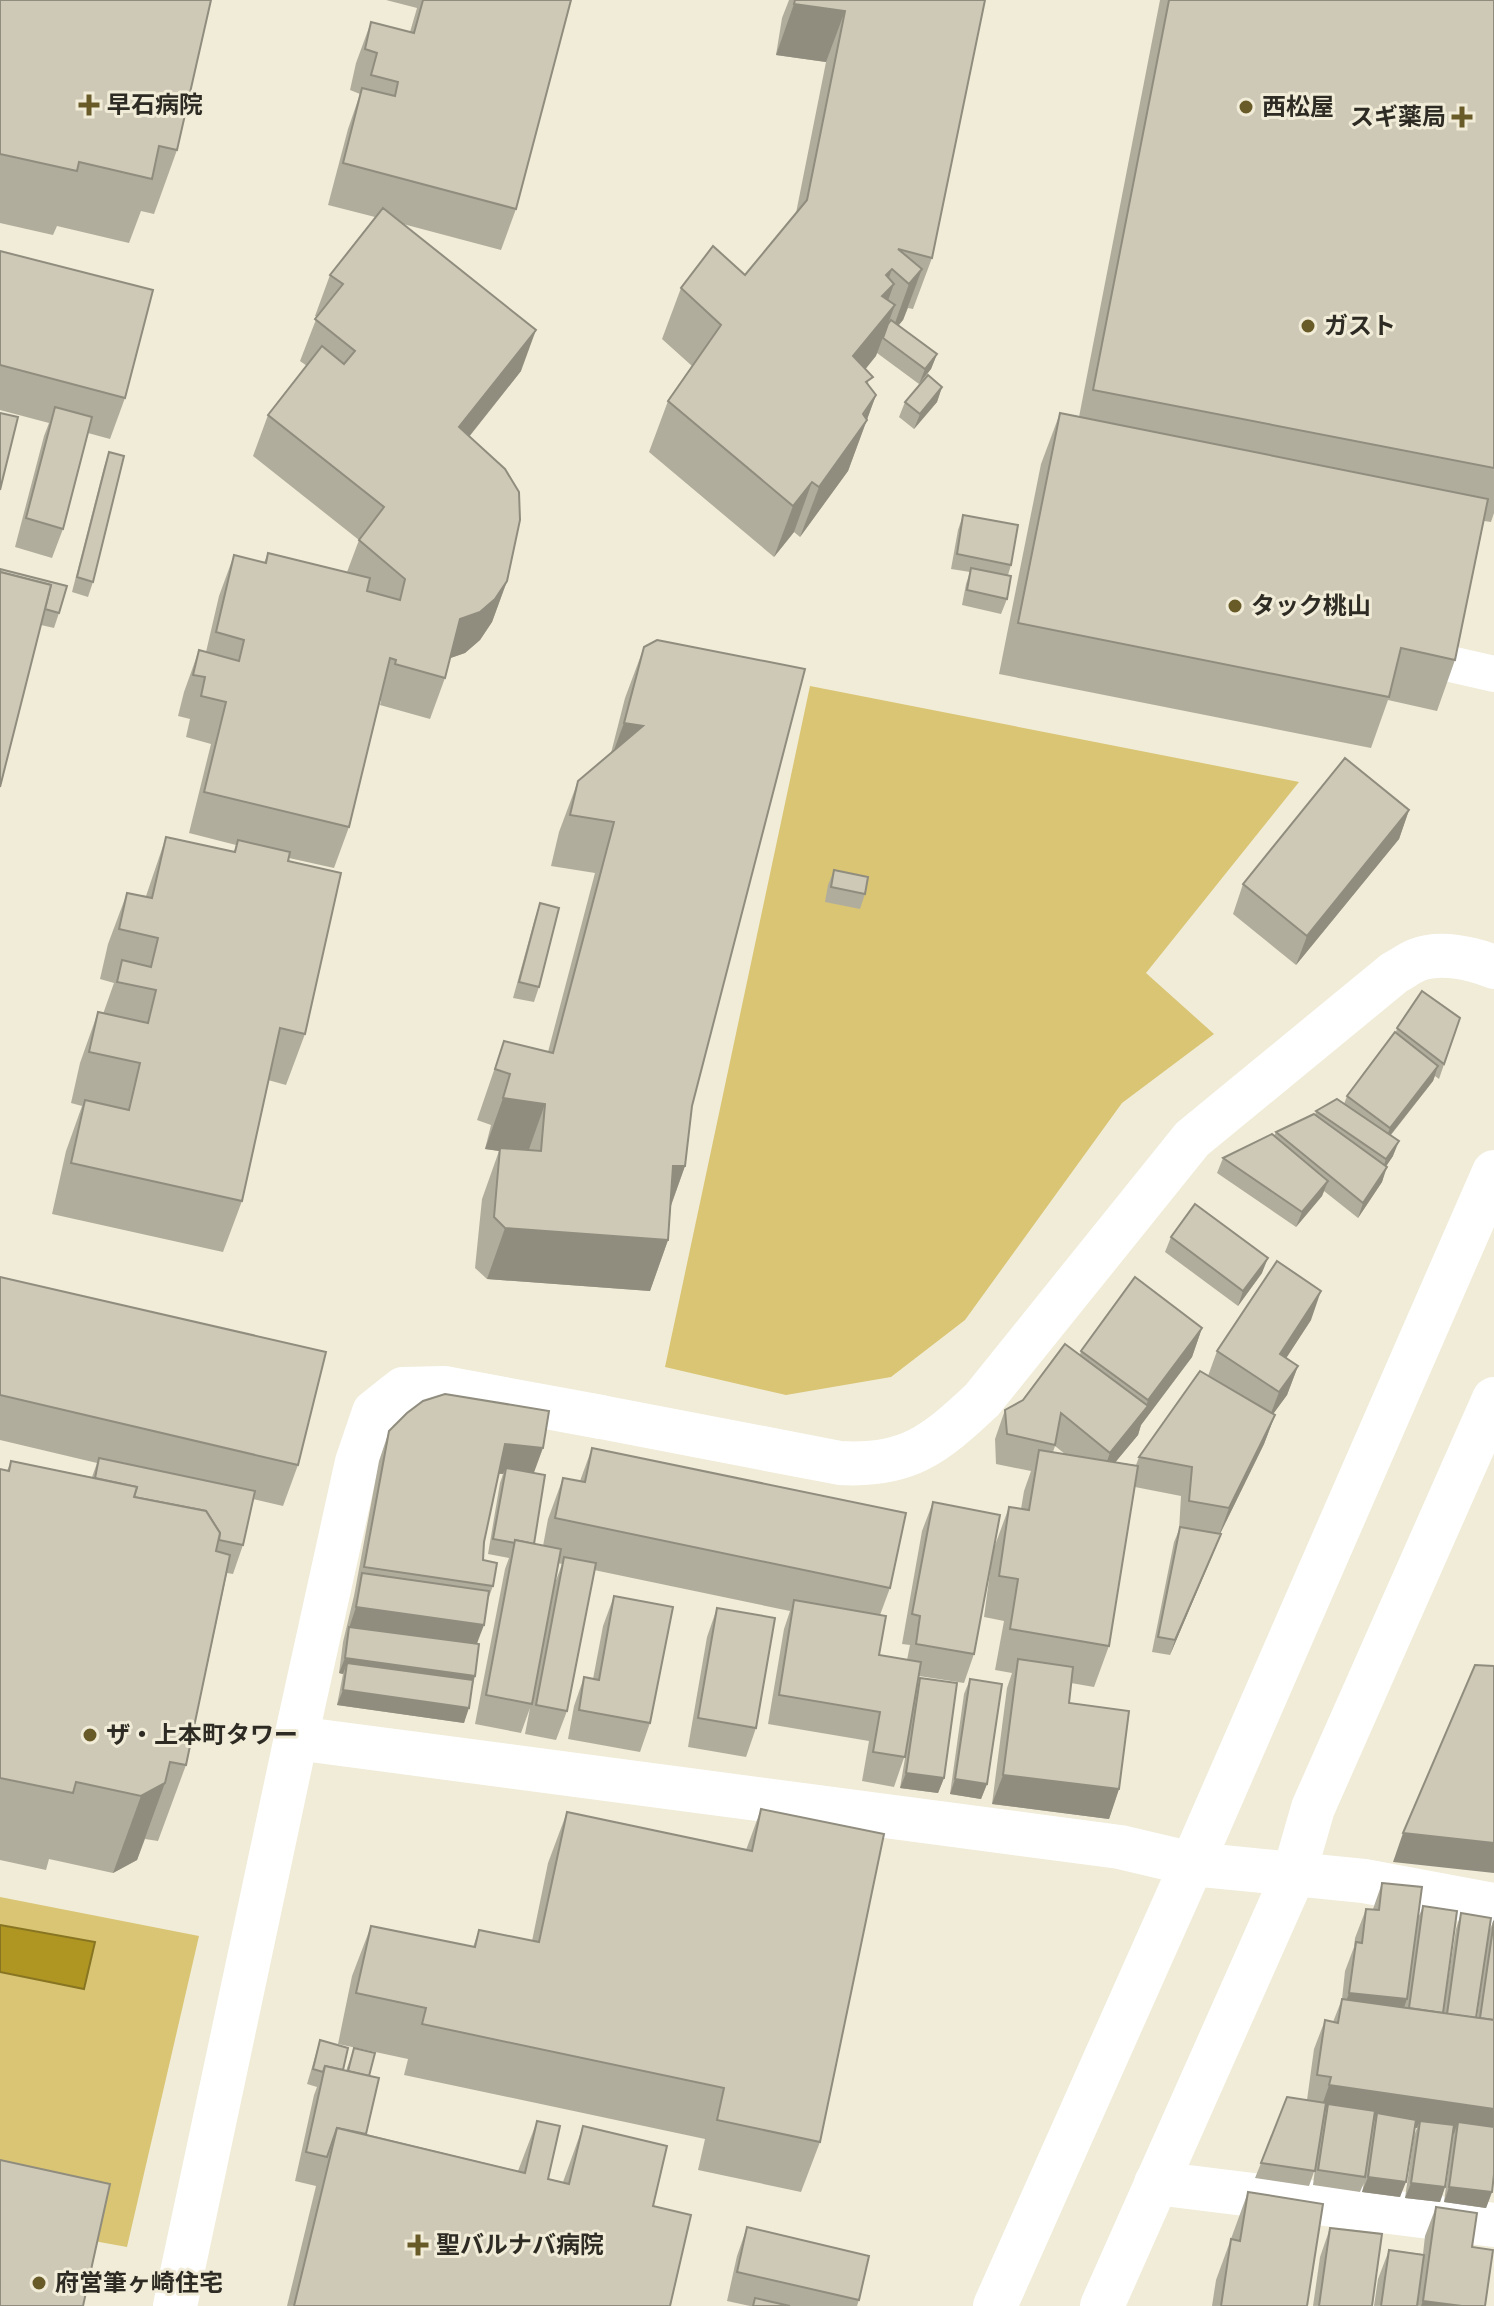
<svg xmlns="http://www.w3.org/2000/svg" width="1494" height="2306" viewBox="0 0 1494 2306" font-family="'Times New Roman','Noto Sans JP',serif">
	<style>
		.green { fill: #d9c574 }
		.water { fill: #af9522; stroke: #887522; stroke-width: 2 }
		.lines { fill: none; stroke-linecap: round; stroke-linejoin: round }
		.service { stroke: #fff; stroke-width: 36 }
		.minor { stroke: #fff; stroke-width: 44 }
		.tertiary { stroke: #fff; stroke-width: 44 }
		.wall { fill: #b1ad9d; fill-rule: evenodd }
		.shaded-wall { fill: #908d7f }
		.building { fill: #cec9b6; stroke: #908d7f; stroke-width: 2 }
		.poi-dot { fill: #685b28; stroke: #f1ecd8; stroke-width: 3 }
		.labels { text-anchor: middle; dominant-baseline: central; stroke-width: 6; stroke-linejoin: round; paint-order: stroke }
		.poi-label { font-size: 24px; font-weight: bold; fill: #2d2b23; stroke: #f1ecd8; text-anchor: start }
	</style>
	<rect width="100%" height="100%" fill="#f1ecd8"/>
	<!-- green -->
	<g class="green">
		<path d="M810,686l489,96 -153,191 68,61 -92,69 -157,217 -74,57 -105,18 -121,-28z"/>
		<path d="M0,1897l199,39 -72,311 -127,-23z"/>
	</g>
	<!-- water -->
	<path class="water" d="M0,1925l95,17 -11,47 -84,-17z"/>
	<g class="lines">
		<!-- service -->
		<path class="service" d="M1446,663l48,11"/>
		<!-- minor -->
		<g class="minor">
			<path d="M296,1738l824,109 72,17 172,17 130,24"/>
			<path d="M1156,2183l338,42"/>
			<path d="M175,2306l121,-568 61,-276 17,-50 29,-23 41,-1 157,29"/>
		</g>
		<!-- tertiary -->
		<g class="tertiary">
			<path d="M601,1417l239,46c68,4 95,-19 142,-63l210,-261 202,-166c8,-4 15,-10 23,-13 23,-9 55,-2 77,7"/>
			<path d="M995,2306l197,-442 302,-692"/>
			<path d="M1102,2306l192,-432 19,-66 181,-409"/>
		</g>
	</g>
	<!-- wall -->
	<g class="wall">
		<path d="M0,0l177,150 -23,64 -13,-3 -12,32 -72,-17 -4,9 -53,-12z"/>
		<path d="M386,0h185l-55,209 -15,41 -98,-26 118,147 -52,66 38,144 -15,41 -12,18 -15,13 -15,5 -5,20 -15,41 -50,-14 1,-4h-1l-31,126 -15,41 -45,-10 16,176 -19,51 -18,-5 -26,121 -19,51 -171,-38 14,-63 16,-45 -11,-3 9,-40 18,-51 5,2 11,-31 -14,-4 8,-35 19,-51 19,3 20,-59 68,15 2,-7 -47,-12 22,-89 -25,-7 4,-18 -12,-3 6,-24 15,-42 7,2 13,-56 15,-41 30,8 4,-10 79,19 12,-32 -106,-84 15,-41 39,-49 -7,-5 17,-44 -2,-1 15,-41 45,-58 -47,-12 20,-76 12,-35 -10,-4 6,-27 15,-41 39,10 7,-24z"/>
		<path d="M789,0h196l-53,258 -19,51 -5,-1 -5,12 -5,6 39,28 -6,15 -12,15 -42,-31 -12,16 4,17 7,9 -28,76 -48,66 -6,-5 -20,25 -125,-105 19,-51 24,-35 -30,-27 19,-51 64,-13 51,-62 30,-151 -50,-7 6,-37z"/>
		<path d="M1160,0h334v513l-3,9 -7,-1 -29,139 -18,51 -49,-11 -17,48 -372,-74 42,-210 19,-51 19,4z"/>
		<path d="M0,251l125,147 -15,41 -22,-6 -25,96 -11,29 -37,-11 29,-111 5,-13 -49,-13z"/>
		<path d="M942,387l-5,15 -23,27 -15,-12 6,-15z"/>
		<path d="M109,452l-16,130 -5,15 -16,-5 32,-125z"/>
		<path d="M963,515l48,50 -3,10 -1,24 -6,15 -39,-9 4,-21 4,-12 -19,-3 7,-39z"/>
		<path d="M0,569l59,44 -5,15 -13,-3z"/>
		<path d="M644,647l48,459 -7,60 -14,40 -3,34 -18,51 -163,-12 -12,-11 7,-69 17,-48 -14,-2 6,-24 -14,-5 27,-79 44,11 47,-179 -44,-7 8,-34 19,-51 33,-28 14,-55z"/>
		<path d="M1409,810l-10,29 -103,126 -63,-51 10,-30z"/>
		<path d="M834,870l31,24 -5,15 -35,-7 3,-17z"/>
		<path d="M540,903l-1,84 -5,15 -21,-4 22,-80z"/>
		<path d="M1460,1018l-21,61 -4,-3 -2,5 -42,54 2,21 -7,10 -4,16 -24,36 -34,-27 -2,5 -26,31 -79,-54 6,-15 51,-22 2,-4 39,-17 1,-4 28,-7 3,-8 49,-64 1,-4z"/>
		<path d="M1171,1237l91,36 -24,33 -73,-54z"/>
		<path d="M0,1277l298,188 -15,41 -30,-7 -10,46 -10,29 -6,-1 -41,192 -28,76 -13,-2 -8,21 -24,13 -64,-14 -3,11 -46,-10v-391l7,2 4,-10 81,16 5,-14 -97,-23z"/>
		<path d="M1311,1320l-25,38 12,8 -11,29 -14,19 2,1 -11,29 -44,90h1l-6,15 -45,106 -18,-3 22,-110 5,-12 2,-34 -46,-9 -26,159 -15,41 -23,-4 -2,20 50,86 -10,30 -117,-15 15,-116 5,-15 -17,-3 9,-49 -20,-4 9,-67 -19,104 -10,29 -45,-7 -2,10 3,-8 24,100 -6,15 -38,-5 6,-36 -12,35 -32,-6 7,-40 -101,-17 16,-95 6,-18 -196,-41 -27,141 -11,29 -31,-6 5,-26 -9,25 -46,-9 30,-155 4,-11 -21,-4 12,-71 3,-9h-4l-15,68 -1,18 10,26 -6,16 -10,41 -2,33 -11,47 -127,-18 6,-31 -4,-1 4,-31 11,-46 25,-135 10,-30 145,42v71l9,2 5,-27 15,-41 17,3 12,-33 298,140 -10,27 -1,40 28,5 3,-15 -8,-1 20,-113 11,-29 61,46 15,-41 12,2 3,-18 7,-20 -35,-7 -1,-25 10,-29 18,-10 57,-45 1,-4 121,-23 -10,29 -51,68 -3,10 -23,27 21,3 3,-8 69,-81 9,-25zM1055,1446l10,8 -12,-2zM558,1563l4,1 -8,22z"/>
		<path d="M614,1596l36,127 -10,29 -72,-13 6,-33 10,-29 9,2 10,-53z"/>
		<path d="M717,1608l39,120 -10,29 -58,-10 19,-110z"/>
		<path d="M970,1679l17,105 -6,15 -31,-5 14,-100z"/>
		<path d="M761,1809l59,333 -19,50 -103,-22 7,-31 -301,-64 4,-16 -70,-15 14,-68 19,-50 102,21 6,-17 53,11 16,-78 19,-51 179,38z"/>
		<path d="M1382,1883l35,38 6,-15 20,107 13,-84 5,-16 28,19 5,-13 -2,273 -6,16 -42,-6 9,-69 -8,54 -5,15 -35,-4 9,-62 3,-8h-2l-15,69 -38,-5 2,-9 -4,9 -47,-7 2,-16 -6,17 -54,-8 6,-15 46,-63 7,-51 11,-29 8,2 9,-23 3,-28 9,-24 1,-9 11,-29h7zM1488,1936l-11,82h-1z"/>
		<path d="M320,2040l23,30 3,1 8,-23 15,28 -3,58 152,37 19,-50 11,58 15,3 20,-56 70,80 17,100h-383l29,-120 -21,-5 19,-86 3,-8 -10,-3z"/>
		<path d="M1248,2192l59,114h-95l4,-26z"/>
		<path d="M1436,2207l36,40 13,59h-111l4,-27 11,-29 34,4 2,-18z"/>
		<path d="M747,2227l112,73 -2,6h-107l-23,-5 10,-45z"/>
		<path d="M1330,2228l42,78h-59l7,-49z"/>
	</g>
	<!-- shaded-wall -->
	<g class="shaded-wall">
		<path d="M794,4l51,7 -19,51 -50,-7z"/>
		<path d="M892,269l-9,26 11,-11 -14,39 15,-18 -19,51 -41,51 18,-51 33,-81z"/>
		<path d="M922,269l-19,51 -12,14 18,-50z"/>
		<path d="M536,330l-15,41 -77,97 15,-41z"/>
		<path d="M937,354l-6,15 -12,15 6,-15z"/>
		<path d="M942,387l-5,15 -23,27 6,-15z"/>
		<path d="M876,395l-28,76 -48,66 19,-50z"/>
		<path d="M812,482l-18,50 -20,25 19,-51z"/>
		<path d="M507,581l-15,41 -12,18 -15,13 -20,7 15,-41z"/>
		<path d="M624,723l19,3 -38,48z"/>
		<path d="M1409,810l-10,29 -103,126 11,-29z"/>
		<path d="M1438,1066l-5,15 -49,62 6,-15z"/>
		<path d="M503,1098l42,6 -18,51 -42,-6z"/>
		<path d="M1399,1141l-6,15 -12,18 5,-15z"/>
		<path d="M673,1166h12l-18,50z"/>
		<path d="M1387,1167l-5,15 -24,36 5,-15z"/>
		<path d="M1328,1181l-6,15 -26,31 6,-15z"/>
		<path d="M505,1228l163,12 -18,51 -163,-12z"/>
		<path d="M1268,1258l-6,15 -24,33 5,-15z"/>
		<path d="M1321,1291l-10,29 -41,63 10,-29z"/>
		<path d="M1202,1328l-10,29 -51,68 -3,10 -39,47 11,-29 35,-43 3,-10z"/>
		<path d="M1298,1366l-11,29 -19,26 11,-29z"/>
		<path d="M1275,1415l-11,29 -46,94 11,-30z"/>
		<path d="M505,1444l38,4 -11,30 -26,-10 -3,6 -8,-1z"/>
		<path d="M1221,1534l-6,15 -45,106 5,-15z"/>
		<path d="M356,1607l128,18 -11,29 -124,-26z"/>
		<path d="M345,1658l130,18 -6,15 -122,-28 -4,11 -4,-1z"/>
		<path d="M343,1690l126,18 -5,15 -127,-18z"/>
		<path d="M906,1773l38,5 -6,15 -38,-5z"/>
		<path d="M1003,1775l116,14 -10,30 -117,-15z"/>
		<path d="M955,1779l32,5 -6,15 -31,-5z"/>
		<path d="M165,1783l-28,77 -24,13 28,-77z"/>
		<path d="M1403,1833l91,10v30l-101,-11z"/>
		<path d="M1349,1993l58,6 -10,29 -58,-6z"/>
		<path d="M1329,2085l165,24v30l-36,-17 -4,12 -35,-5 1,-8 -3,7 -41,-6 1,-9 -3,9 -46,-18 -4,11 -5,-1z"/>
		<path d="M1368,2177l38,5 -6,15 -38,-5z"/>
		<path d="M1411,2183l34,4 -5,15 -35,-4z"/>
		<path d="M1449,2187l43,5 -6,16 -42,-6z"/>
		<path d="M1423,2301l39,5h-41z"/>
	</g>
	<!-- building -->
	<g class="building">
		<path d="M0,0h211l-34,150 -18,-4 -7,33 -73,-17 -2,9 -77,-17z"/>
		<path d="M423,0h148l-55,209 -173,-46 19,-75 33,8 3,-14 -27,-7 6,-22 -12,-4 6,-27 43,11z"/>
		<path d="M795,0h190l-53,258 -34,-9 24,20 -13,15 -17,-15 -6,6 8,9 -12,12 13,9 -42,51 20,21 -7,5 10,13 -13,19 4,6 -48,67 -7,-5 -19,24 -125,-105 53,-76 -40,-37 32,-42 32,29 62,-75 38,-189 -51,-7z"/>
		<path d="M1169,0h325v468l-401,-78z"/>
		<path d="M383,208l153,122 -77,97 46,42 14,23 1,28 -13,61 -12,18 -15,13 -20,7 -15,59 -50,-14 1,-4 -6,-2 -41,169 -145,-35 22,-90 -25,-6 4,-19 -12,-2 6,-25 40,11 5,-21 -28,-8 18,-77 32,8 2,-10 102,25 -3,13 33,9 5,-21 -46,-39 25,-33 -116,-92 54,-69 22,18 11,-13 -40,-32 28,-35 -13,-9z"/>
		<path d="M0,251l153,39 -28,108 -125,-33z"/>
		<path d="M891,320l46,34 -12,15 -42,-31 5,-14z"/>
		<path d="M928,375l14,12 -22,27 -15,-12z"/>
		<path d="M55,407l37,10 -29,112 -37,-11z"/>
		<path d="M0,413l18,4 -18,73z"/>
		<path d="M1060,413l428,86 -33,161 -54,-12 -12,49 -371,-74z"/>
		<path d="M109,452l15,4 -31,126 -16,-5z"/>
		<path d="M963,515l55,10 -7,40 -54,-11z"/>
		<path d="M971,568l40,8 -4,23 -40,-9z"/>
		<path d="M0,569l67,17 -8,27 -14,-4 6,-24 -51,-13z"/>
		<path d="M0,572l51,13 -51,202z"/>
		<path d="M657,640l148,29 -113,437 -7,60h-12l-5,74 -163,-12 -11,-11 6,-69 41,3 4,-47 -42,-6 7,-24 -15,-5 9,-28 49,12 61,-231 -44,-7 8,-34 65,-55 -19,-3 20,-76z"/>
		<path d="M1345,758l64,52 -102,126 -64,-52z"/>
		<path d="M166,837l69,15 3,-12 52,12 -2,9 53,12 -36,161 -25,-6 -38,173 -171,-38 14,-63 44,10 11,-47 -51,-11 9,-40 50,11 8,-33 -39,-8 5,-22 29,7 7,-29 -39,-9 8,-36 25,5z"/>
		<path d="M834,870l34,7 -3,17 -34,-7z"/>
		<path d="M540,903l19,5 -20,79 -20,-5z"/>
		<path d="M1422,991l38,27 -16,46 -47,-36z"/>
		<path d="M1395,1032l43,34 -48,62 -43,-32z"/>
		<path d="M1337,1099l62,42 -13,18 -70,-48z"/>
		<path d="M1314,1114l73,53 -24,36 -87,-71z"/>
		<path d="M1272,1134l56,47 -26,31 -79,-54z"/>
		<path d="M1195,1204l73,54 -25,33 -72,-54z"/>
		<path d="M1277,1261l44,30 -41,63 18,12 -19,26 -62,-41z"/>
		<path d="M0,1277l326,75 -28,113 -298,-70z"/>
		<path d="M1135,1277l67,51 -54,72 -67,-49z"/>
		<path d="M1065,1344l83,62 -38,47 -49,-40 -6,32 -48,-11 -2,-24 18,-10z"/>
		<path d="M1200,1371l75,44 -46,93 -40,-7 3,-34 -53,-10z"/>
		<path d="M445,1394l104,17 -6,37 -38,-4 -21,98 -1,18 14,3 -4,23 -129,-19 25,-136 18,-18 16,-12z"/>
		<path d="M592,1448l314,65 -16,75 -335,-70 8,-40 22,4z"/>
		<path d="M1039,1450l99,16 -29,180 -99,-17 8,-50 -19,-3 10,-69 20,3z"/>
		<path d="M99,1458l156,33 -12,54 -24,-5 1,-7 -14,-22 -72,-14 3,-10 -42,-9z"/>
		<path d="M11,1461l126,26 -3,10 72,14 14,22 -4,18 14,4 -44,210 -16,-3 -5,21 -24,13 -65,-14 -3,11 -73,-15v-309l9,2z"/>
		<path d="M506,1468l39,7 -11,69 -19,-4v3l-22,-4z"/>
		<path d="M933,1502l67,13 -26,139 -58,-10 4,-28 -8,-2z"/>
		<path d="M1180,1527l41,7 -46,106 -17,-3z"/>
		<path d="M515,1540l46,9 -29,155 -46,-9z"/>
		<path d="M564,1557l32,6 -29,148 -31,-6z"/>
		<path d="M362,1573l127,18 -5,34 -128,-18z"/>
		<path d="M614,1596l59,11 -23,116 -71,-13 5,-33 15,3z"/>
		<path d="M794,1600l92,16 -7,39 42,7 -16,95 -32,-5 7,-40 -101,-17z"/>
		<path d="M717,1608l58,10 -19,110 -58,-10z"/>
		<path d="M349,1627l130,17 -4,32 -130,-18z"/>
		<path d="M1018,1659l55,8 -4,36 60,8 -10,78 -116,-14z"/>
		<path d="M347,1663l126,17 -4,28 -126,-18z"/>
		<path d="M1475,1665l19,1v177l-91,-10z"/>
		<path d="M920,1678l37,5 -13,95 -38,-5z"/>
		<path d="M970,1679l32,5 -15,100 -32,-5z"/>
		<path d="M761,1809l123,25 -64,308 -103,-22 7,-32 -302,-64 4,-16 -70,-15 15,-67 104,21 4,-17 60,12 28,-130 185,39z"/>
		<path d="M1382,1883l40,4 -15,112 -58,-6 7,-51 6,1 4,-34 13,1z"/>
		<path d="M1423,1906l34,5 -14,102 -34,-5z"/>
		<path d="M1461,1913l30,5 -15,100 -29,-4z"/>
		<path d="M1494,1921v99l-14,-2z"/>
		<path d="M1342,1999l152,21v89l-165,-24 2,-8 -14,-2 8,-55 13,3z"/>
		<path d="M320,2040l28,8 -5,22 -18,-4 -2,6 -10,-3z"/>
		<path d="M354,2048l21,5 -6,23 -21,-5z"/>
		<path d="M325,2066l54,12 -13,56 -29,-6 -10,29 -21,-5z"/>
		<path d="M1287,2097l39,6 -11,68 -54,-8z"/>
		<path d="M1328,2104l47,7 -10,66 -47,-7z"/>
		<path d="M1377,2113l39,7 -10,62 -38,-5z"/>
		<path d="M537,2121l23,5 -12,53 21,5 14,-58 84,20 -14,60 38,9 -21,91h-376l43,-178 188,45z"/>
		<path d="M1420,2121l34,4 -9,62 -34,-4z"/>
		<path d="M1458,2122l36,5v47l-2,18 -43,-5z"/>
		<path d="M0,2160l110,24 -27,122h-83z"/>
		<path d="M1248,2192l75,12 -16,102h-86l10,-67 9,2z"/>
		<path d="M1436,2207l41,6 -5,34 21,3 -8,56h-23l-39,-5z"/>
		<path d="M747,2227l122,29 -10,44 -122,-28z"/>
		<path d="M1330,2228l52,6 -10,72h-53z"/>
		<path d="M1389,2250l35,5 -7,51h-36z"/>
		<path d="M755,2298l35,8h-37z"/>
		<path d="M1424,2304l19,2h-19z"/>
	</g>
	<!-- markers -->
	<g class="poi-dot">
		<path d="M85 93h8v8h8v8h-8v8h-8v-8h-8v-8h8z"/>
		<circle cx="1246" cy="107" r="8"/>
		<path d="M1458 105h8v8h8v8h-8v8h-8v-8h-8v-8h8z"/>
		<circle cx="1308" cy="326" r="8"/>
		<circle cx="1235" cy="606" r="8"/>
		<circle cx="90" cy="1735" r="8"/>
		<path d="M414 2233h8v8h8v8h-8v8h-8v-8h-8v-8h8z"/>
		<circle cx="39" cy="2283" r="8"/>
	</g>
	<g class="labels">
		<!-- poi labels -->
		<g class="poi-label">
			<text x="107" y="105">早石病院</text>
			<text x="1262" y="107">西松屋</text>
			<text x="1446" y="117" text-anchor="end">スギ薬局</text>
			<text x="1324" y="326">ガスト</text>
			<text x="1251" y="606">タック桃山</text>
			<text x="106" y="1735">ザ・上本町タワー</text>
			<text x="436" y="2245">聖バルナバ病院</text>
			<text x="55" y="2283">府営筆ヶ崎住宅</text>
		</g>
	</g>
</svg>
